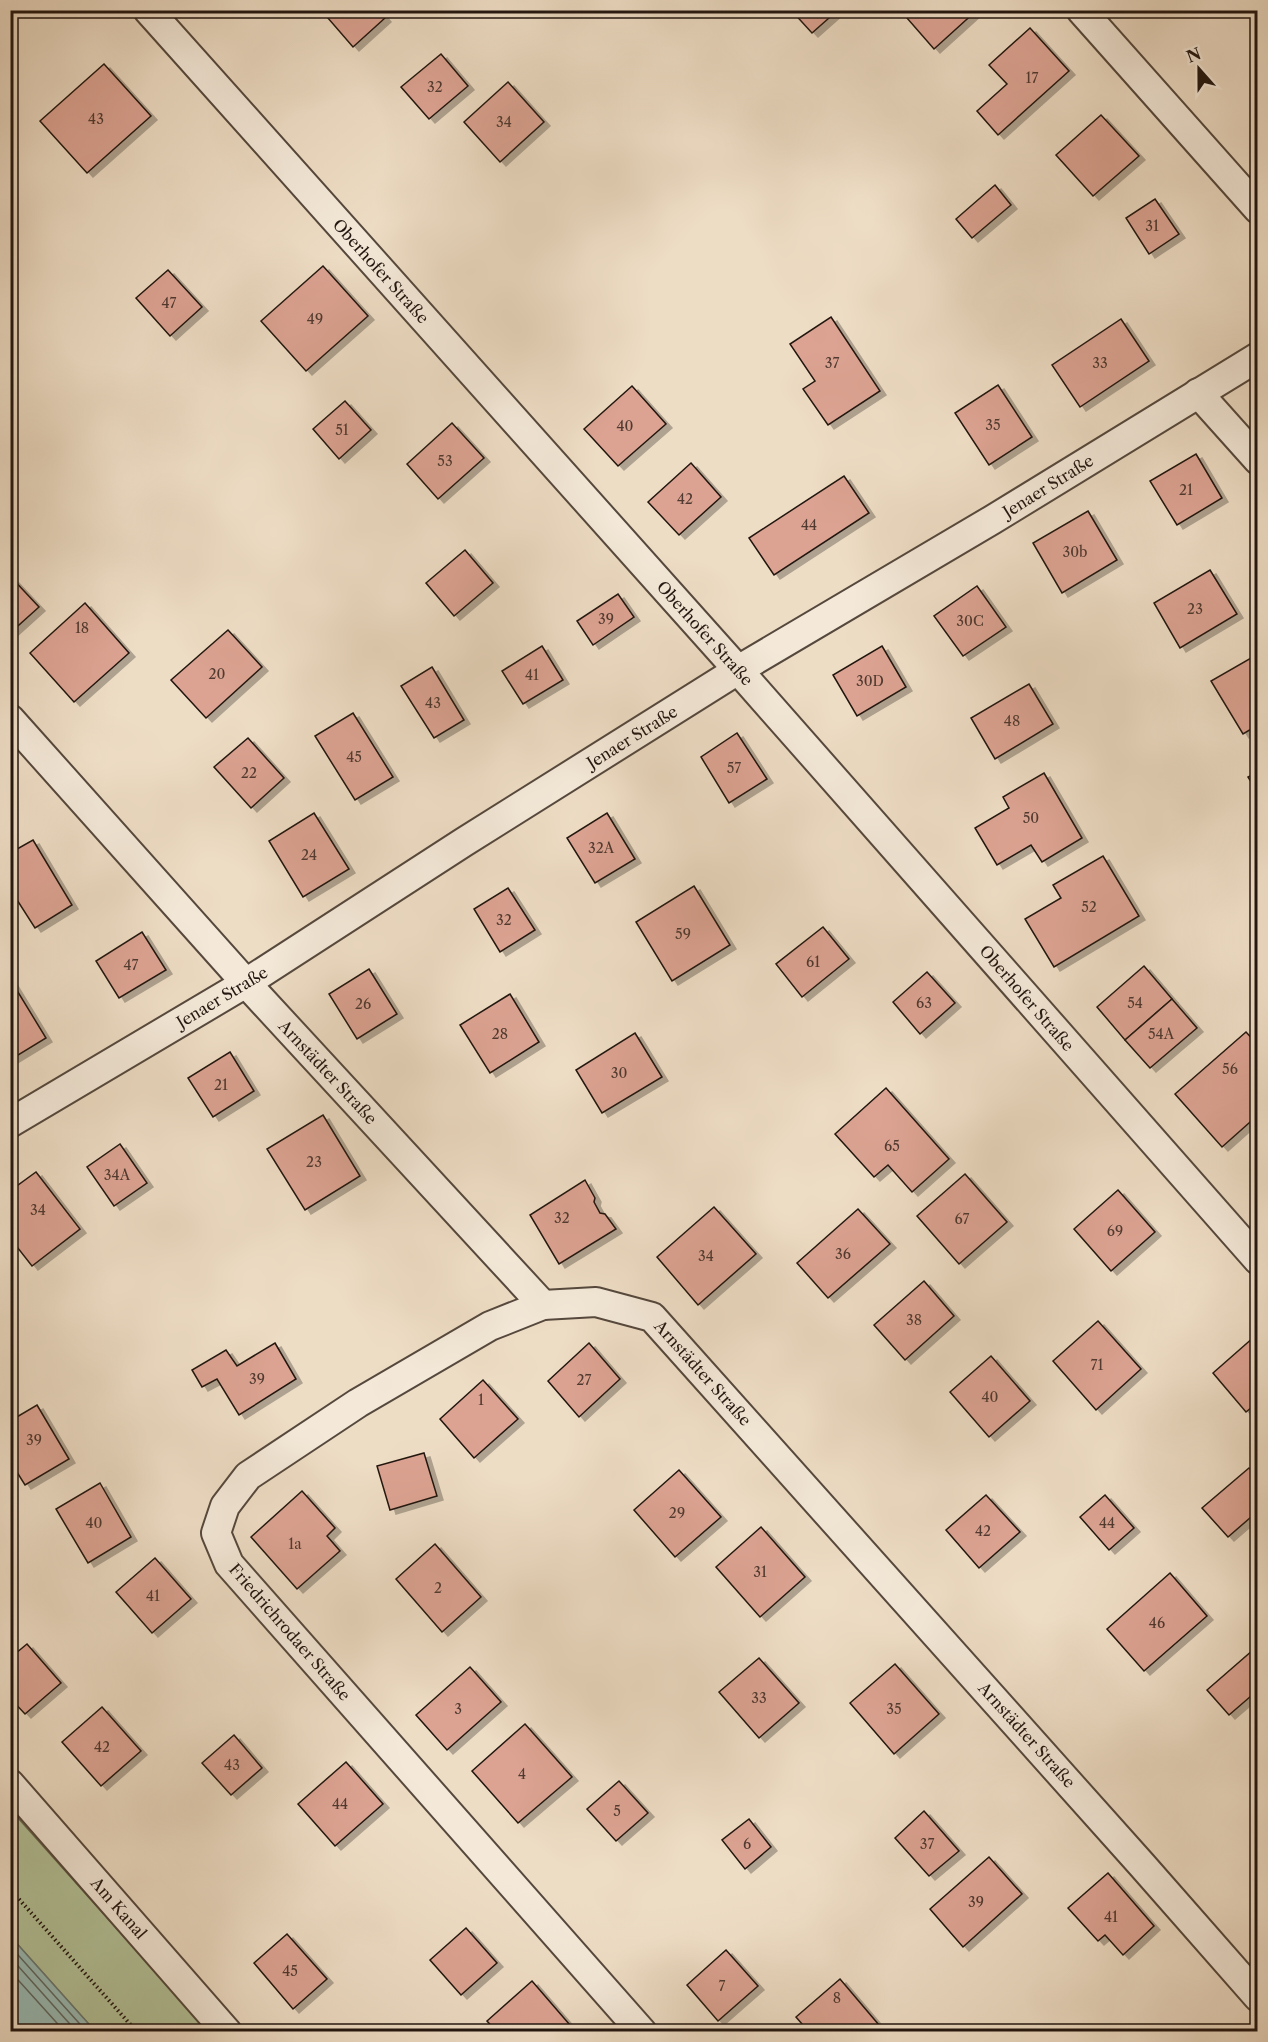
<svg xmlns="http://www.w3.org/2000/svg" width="1268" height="2042" viewBox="0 0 1268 2042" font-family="'Libre Caslon Text',serif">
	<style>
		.green { fill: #b3c299; stroke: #6a6c54; stroke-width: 1.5 }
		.water { fill: #99bbb5; stroke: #697973; stroke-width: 1.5 }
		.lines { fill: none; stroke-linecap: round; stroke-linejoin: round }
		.shore { stroke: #5e6862; stroke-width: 1.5 }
		.building { fill: #dca392; stroke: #221610; stroke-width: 1.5; filter: url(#shadow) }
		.minor-casing { stroke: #55483d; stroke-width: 32 }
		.path { stroke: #221610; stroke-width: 4; stroke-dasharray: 1.5 3; stroke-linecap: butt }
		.minor { stroke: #f4e9d9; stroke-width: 28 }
		.labels { text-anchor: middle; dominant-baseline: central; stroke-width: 4.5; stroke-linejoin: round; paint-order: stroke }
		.number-label { font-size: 14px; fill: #503930 }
		.street-label { font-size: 16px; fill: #221610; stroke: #f4e9d9 }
	</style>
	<defs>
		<filter id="shadow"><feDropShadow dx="6" dy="4" stdDeviation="0" flood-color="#0004"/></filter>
	</defs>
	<rect width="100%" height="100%" fill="#eeddc5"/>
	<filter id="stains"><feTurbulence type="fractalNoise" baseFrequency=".00333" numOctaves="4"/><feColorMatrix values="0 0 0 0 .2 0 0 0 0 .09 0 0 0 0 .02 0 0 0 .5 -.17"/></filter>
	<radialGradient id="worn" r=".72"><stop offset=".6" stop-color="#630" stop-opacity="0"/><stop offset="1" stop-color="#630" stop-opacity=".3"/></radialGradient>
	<!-- green -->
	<path class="green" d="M10,1809l198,222h-113l-84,-94z"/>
	<!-- water -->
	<path class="water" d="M11,1937l84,94h-84z"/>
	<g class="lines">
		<!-- shore -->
		<g class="shore">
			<path d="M10,1946l77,86"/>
			<path d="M10,1957l67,75"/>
			<path d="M10,1971l55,61"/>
		</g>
	</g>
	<!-- building -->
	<g class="building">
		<path d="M321,10h57l7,8 -32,29z"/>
		<path d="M791,10h47l-26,23z"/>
		<path d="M900,10h77l-43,39z"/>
		<path d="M1030,28l39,43 -71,64 -21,-24 30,-27 -18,-19z"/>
		<path d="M441,54l27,32 -39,33 -28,-32z"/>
		<path d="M104,64l47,52 -64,57 -47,-52z"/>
		<path d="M508,82l36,40 -44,40 -36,-40z"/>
		<path d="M1101,115l38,41 -46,40 -37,-41z"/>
		<path d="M995,185l16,20 -39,33 -16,-19z"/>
		<path d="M1155,199l24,35 -30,20 -23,-36z"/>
		<path d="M323,266l45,50 -62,55 -45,-50z"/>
		<path d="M168,270l34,37 -32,29 -34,-38z"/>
		<path d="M831,317l49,74 -52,34 -25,-36 12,-8 -25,-37z"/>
		<path d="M1121,319l28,42 -69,46 -28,-42z"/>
		<path d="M998,385l34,52 -43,28 -34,-52z"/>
		<path d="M632,386l34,38 -48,42 -34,-37z"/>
		<path d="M345,401l26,29 -32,29 -26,-30z"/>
		<path d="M452,423l32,35 -46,41 -31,-35z"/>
		<path d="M1196,454l26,44 -45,27 -27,-44z"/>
		<path d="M691,463l30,34 -42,38 -31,-33z"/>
		<path d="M844,476l25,37 -95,62 -25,-37z"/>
		<path d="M1088,511l29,49 -55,33 -29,-50z"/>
		<path d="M465,550l28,33 -39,33 -28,-33z"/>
		<path d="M1210,570l27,44 -57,34 -26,-45z"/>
		<path d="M10,576l29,31 -29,26z"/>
		<path d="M977,586l29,41 -43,29 -29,-40z"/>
		<path d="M618,594l16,23 -41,28 -16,-24z"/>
		<path d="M85,603l44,50 -55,49 -44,-49z"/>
		<path d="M228,630l34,37 -56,51 -35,-38z"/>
		<path d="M542,646l21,34 -40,24 -21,-33z"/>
		<path d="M882,646l24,41 -49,29 -24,-41z"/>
		<path d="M1258,654v71l-15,9 -32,-53z"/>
		<path d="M432,667l32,53 -30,18 -33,-52z"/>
		<path d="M1029,684l24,40 -58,35 -24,-41z"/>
		<path d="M353,713l40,64 -38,23 -40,-64z"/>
		<path d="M737,733l30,46 -38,24 -28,-46z"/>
		<path d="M248,738l36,40 -33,30 -37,-41z"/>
		<path d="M1258,772v21l-10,-16z"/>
		<path d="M1044,773l38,65 -40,24 -11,-17 -34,20 -22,-37 34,-20 -6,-11z"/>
		<path d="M314,813l35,56 -46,28 -34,-56z"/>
		<path d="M607,813l28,46 -40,24 -28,-45z"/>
		<path d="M33,840l39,65 -37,23 -25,-39v-36z"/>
		<path d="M1103,856l36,60 -85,51 -29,-48 36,-21 -8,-13z"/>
		<path d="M694,886l36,59 -58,36 -36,-59z"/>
		<path d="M508,888l27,42 -35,22 -26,-43z"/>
		<path d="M823,927l26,32 -47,38 -26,-33z"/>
		<path d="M142,932l24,38 -47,28 -23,-37z"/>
		<path d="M1144,966l28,33 -47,41 -28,-33z"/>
		<path d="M369,969l28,45 -40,25 -28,-45z"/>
		<path d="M927,972l28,31 -35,31 -27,-32z"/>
		<path d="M10,979l36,59 -36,22z"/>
		<path d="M510,994l29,48 -49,31 -30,-48z"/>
		<path d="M1172,999l25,29 -47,40 -25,-28z"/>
		<path d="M1246,1032l12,13v70l-36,32 -47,-53z"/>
		<path d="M635,1033l27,44 -60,36 -26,-43z"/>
		<path d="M230,1052l24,39 -41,26 -25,-39z"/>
		<path d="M886,1088l63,71 -37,33 -24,-27 -14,12 -39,-43z"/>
		<path d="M323,1115l37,61 -55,34 -38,-61z"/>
		<path d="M120,1144l27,39 -33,23 -27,-39z"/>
		<path d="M36,1172l44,57 -48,37 -22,-28v-47z"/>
		<path d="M965,1174l42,48 -48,42 -42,-48z"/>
		<path d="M585,1180l10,18 -1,4 6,11 5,1 11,15 -57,35 -29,-49z"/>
		<path d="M1118,1190l37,42 -44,39 -37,-42z"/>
		<path d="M714,1207l42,47 -58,51 -41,-48z"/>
		<path d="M858,1209l32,35 -62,54 -31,-35z"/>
		<path d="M924,1281l30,35 -49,44 -31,-35z"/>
		<path d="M1098,1321l43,48 -45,41 -43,-49z"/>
		<path d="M1254,1337l4,4v61l-12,10 -33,-39z"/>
		<path d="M275,1343l21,36 -57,36 -22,-36 -15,8 -10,-17 34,-20 11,16z"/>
		<path d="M589,1343l31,36 -41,38 -31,-36z"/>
		<path d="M991,1356l39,45 -41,36 -39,-45z"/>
		<path d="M483,1380l35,39 -44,39 -34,-39z"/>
		<path d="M37,1405l32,54 -44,26 -15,-24v-40z"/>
		<path d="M424,1453l13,43 -47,14 -13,-44z"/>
		<path d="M1249,1468l9,9v34l-30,26 -26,-29z"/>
		<path d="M679,1470l42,47 -46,40 -41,-47z"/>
		<path d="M100,1483l31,54 -43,26 -32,-54z"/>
		<path d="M302,1491l33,37 -8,8 13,15 -43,38 -46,-52z"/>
		<path d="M986,1495l34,37 -41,36 -33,-38z"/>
		<path d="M1105,1495l29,33 -25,22 -29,-33z"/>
		<path d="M761,1527l44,50 -45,40 -44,-50z"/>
		<path d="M435,1544l46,53 -39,35 -46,-53z"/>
		<path d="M155,1558l36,41 -39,34 -36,-41z"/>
		<path d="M1170,1573l37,43 -63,55 -37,-42z"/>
		<path d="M27,1644l34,39 -36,31 -15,-16v-40z"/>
		<path d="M1253,1650l5,5v35l-29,25 -22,-25z"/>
		<path d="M759,1658l40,45 -40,35 -40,-46z"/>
		<path d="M895,1664l44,50 -45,40 -44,-51z"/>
		<path d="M470,1667l31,35 -54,48 -31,-35z"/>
		<path d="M102,1707l39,44 -40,35 -39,-44z"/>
		<path d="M525,1724l47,53 -54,46 -46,-52z"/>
		<path d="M234,1735l28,33 -31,27 -29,-32z"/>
		<path d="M346,1762l37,42 -48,42 -37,-42z"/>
		<path d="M619,1781l29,32 -32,28 -29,-32z"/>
		<path d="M924,1811l35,40 -30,25 -34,-38z"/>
		<path d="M749,1819l22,28 -26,22 -23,-29z"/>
		<path d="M989,1857l33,37 -59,53 -33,-38z"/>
		<path d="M1108,1873l46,53 -31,29 -18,-20 -7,6 -30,-33z"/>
		<path d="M466,1928l31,35 -36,32 -31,-35z"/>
		<path d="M287,1934l40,45 -34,30 -39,-46z"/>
		<path d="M726,1950l32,36 -40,35 -31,-36z"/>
		<path d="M840,1979l39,46 -8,7h-62l-13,-15z"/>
		<path d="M532,1981l44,51h-79l-10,-11z"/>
	</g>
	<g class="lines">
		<!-- minor casing -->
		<g class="minor-casing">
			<g id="minor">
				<path d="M148,10l590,660 520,590"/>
				<path d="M1081,10l177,199"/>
				<path d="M1198,393l60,67"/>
				<path d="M10,719l236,264 297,322 53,-3 56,15 490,548 116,132"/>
				<path d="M10,1123l236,-140 218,-141 274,-172 254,-150 266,-163"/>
				<path d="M543,1305l-53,21 -132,77 -110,73 -23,30 -9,27 13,31 413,468"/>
				<path d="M10,1784l217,248"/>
			</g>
		</g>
		<!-- path -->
		<path class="path" d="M10,1889l127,143"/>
		<!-- minor -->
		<use href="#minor" class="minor"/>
	</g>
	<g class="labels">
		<!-- number labels -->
		<g class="number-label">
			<text x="1032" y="78">17</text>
			<text x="435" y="87">32</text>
			<text x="96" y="119">43</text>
			<text x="504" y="122">34</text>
			<text x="1152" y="226">31</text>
			<text x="169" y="303">47</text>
			<text x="315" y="319">49</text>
			<text x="832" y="363">37</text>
			<text x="1100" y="363">33</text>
			<text x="993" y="425">35</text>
			<text x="625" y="426">40</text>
			<text x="342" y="430">51</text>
			<text x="445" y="461">53</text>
			<text x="1186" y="490">21</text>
			<text x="685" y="499">42</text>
			<text x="809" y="525">44</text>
			<text x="1075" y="552">30b</text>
			<text x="1195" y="609">23</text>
			<text x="606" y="619">39</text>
			<text x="970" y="621">30C</text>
			<text x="82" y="628">18</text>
			<text x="217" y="674">20</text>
			<text x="532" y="675">41</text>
			<text x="870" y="681">30D</text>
			<text x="433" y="703">43</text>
			<text x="1012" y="721">48</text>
			<text x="354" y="757">45</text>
			<text x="734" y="768">57</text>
			<text x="249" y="773">22</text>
			<text x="1031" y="818">50</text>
			<text x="601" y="848">32A</text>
			<text x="309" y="855">24</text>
			<text x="1089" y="907">52</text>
			<text x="504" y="920">32</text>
			<text x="683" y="934">59</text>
			<text x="813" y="962">61</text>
			<text x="131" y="965">47</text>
			<text x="924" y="1003">63</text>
			<text x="1135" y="1003">54</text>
			<text x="363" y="1004">26</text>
			<text x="500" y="1034">28</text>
			<text x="1161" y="1034">54A</text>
			<text x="1230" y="1069">56</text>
			<text x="619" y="1073">30</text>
			<text x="221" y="1085">21</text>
			<text x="892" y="1146">65</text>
			<text x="314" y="1162">23</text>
			<text x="117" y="1175">34A</text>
			<text x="38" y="1210">34</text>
			<text x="562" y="1218">32</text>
			<text x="962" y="1219">67</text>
			<text x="1115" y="1231">69</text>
			<text x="843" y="1254">36</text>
			<text x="706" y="1256">34</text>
			<text x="914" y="1320">38</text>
			<text x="1097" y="1365">71</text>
			<text x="257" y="1379">39</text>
			<text x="584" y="1380">27</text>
			<text x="990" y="1397">40</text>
			<text x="481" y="1400">1</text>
			<text x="34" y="1440">39</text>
			<text x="677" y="1513">29</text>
			<text x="94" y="1523">40</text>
			<text x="1107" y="1523">44</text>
			<text x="983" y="1531">42</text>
			<text x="295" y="1544">1a</text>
			<text x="760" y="1572">31</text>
			<text x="438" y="1588">2</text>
			<text x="153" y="1596">41</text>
			<text x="1157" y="1623">46</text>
			<text x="759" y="1698">33</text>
			<text x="458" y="1709">3</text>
			<text x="894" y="1709">35</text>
			<text x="102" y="1747">42</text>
			<text x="232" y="1765">43</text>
			<text x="522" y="1774">4</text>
			<text x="340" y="1804">44</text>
			<text x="617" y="1811">5</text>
			<text x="747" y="1844">6</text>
			<text x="927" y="1844">37</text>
			<text x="976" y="1902">39</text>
			<text x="1111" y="1917">41</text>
			<text x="290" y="1971">45</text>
			<text x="722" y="1986">7</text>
			<text x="837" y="1998">8</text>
		</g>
		<!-- street labels -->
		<g class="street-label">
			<text transform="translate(381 271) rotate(48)">Oberhofer Straße</text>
			<text transform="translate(1048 486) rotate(-32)">Jenaer Straße</text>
			<text transform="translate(705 633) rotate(48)">Oberhofer Straße</text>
			<text transform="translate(632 737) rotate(-32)">Jenaer Straße</text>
			<text transform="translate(222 997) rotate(-31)">Jenaer Straße</text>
			<text transform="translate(1027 998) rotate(49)">Oberhofer Straße</text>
			<text transform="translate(328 1072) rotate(47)">Arnstädter Straße</text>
			<text transform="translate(703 1373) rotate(48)">Arnstädter Straße</text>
			<text transform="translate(290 1632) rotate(49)">Friedrichrodaer Straße</text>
			<text transform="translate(1027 1735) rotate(48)">Arnstädter Straße</text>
			<text transform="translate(119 1908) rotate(49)">Am Kanal</text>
		</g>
	</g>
	<!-- margin -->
	<rect width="1268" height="2042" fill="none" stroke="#eeddc5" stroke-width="36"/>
	<rect x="12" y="12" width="1244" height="2018" fill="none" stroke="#221610" stroke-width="3"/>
	<rect x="18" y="18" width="1232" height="2006" fill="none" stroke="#221610" stroke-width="1.5"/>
	<!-- north arrow -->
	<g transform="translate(1199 69) rotate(339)" stroke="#f4e9d9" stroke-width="4.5" paint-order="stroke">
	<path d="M0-4.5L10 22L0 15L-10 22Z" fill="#221610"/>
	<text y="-9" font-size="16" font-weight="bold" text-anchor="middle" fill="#221610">N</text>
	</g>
	<rect width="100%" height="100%" filter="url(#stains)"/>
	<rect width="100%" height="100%" fill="url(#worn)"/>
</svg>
